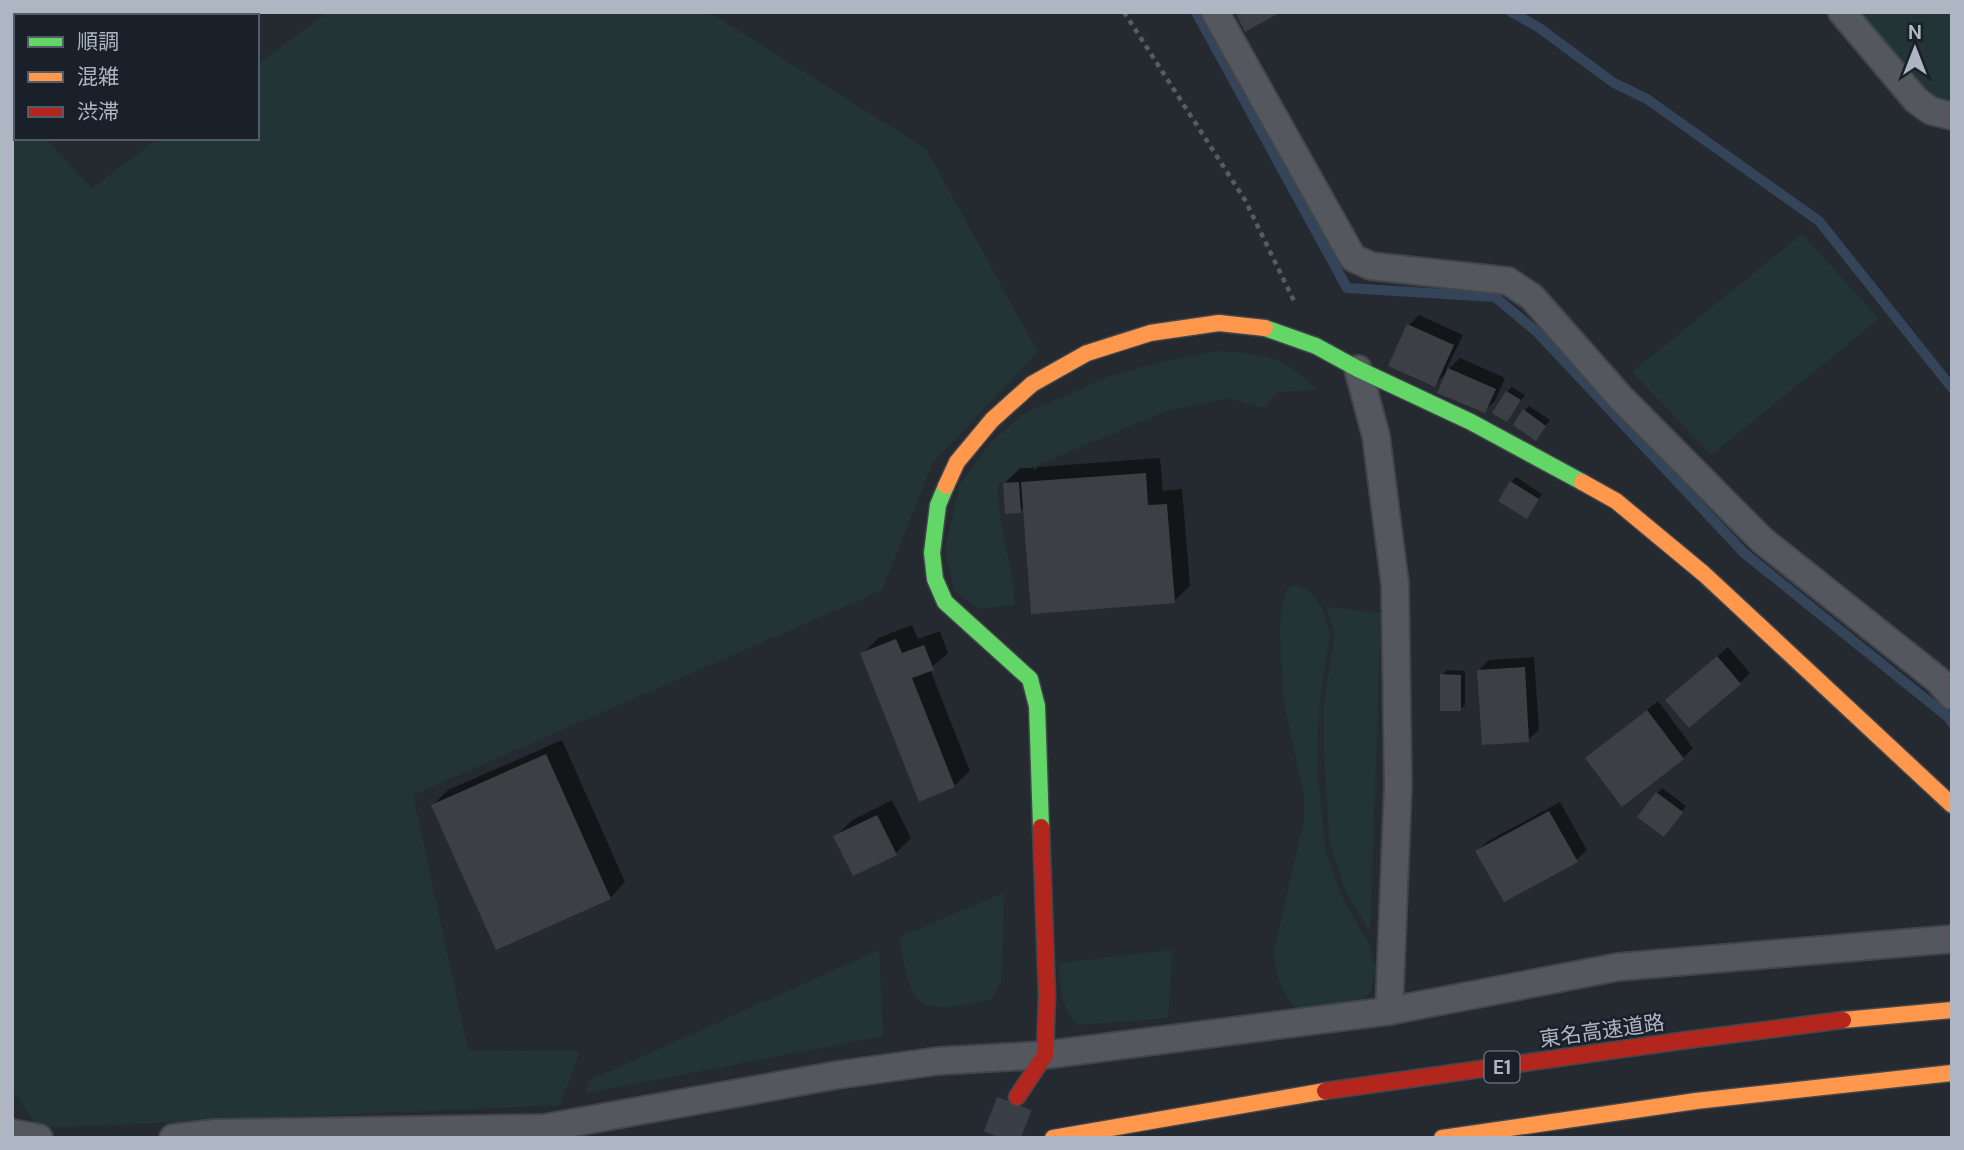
<svg xmlns="http://www.w3.org/2000/svg" width="1964" height="1150" viewBox="0 0 1964 1150" font-family="'DM Sans','Noto Sans JP',sans-serif">
	<style>
		.green { fill: #233436 }
		.shadow { fill: #0007 }
		.lines { fill: none; stroke-linecap: round; stroke-linejoin: round }
		.stream { stroke: #344459; stroke-width: 10 }
		.building { fill: #3c4045 }
		.secondary-tunnel { stroke: #393f46; stroke-width: 37; stroke-dasharray: 37 18; stroke-linecap: butt }
		.street-casing { stroke: #42464b; stroke-width: 30 }
		.fast-casing { stroke: #42464b; stroke-width: 19 }
		.slow-casing { stroke: #42464b; stroke-width: 19 }
		.jam-casing { stroke: #42464b; stroke-width: 19 }
		.path { stroke: #575c62; stroke-width: 4.5; stroke-dasharray: 5 5; stroke-linecap: butt }
		.street { stroke: #54585e; stroke-width: 26 }
		.fast { stroke: #63d668; stroke-width: 16 }
		.slow { stroke: #ff974d; stroke-width: 16 }
		.jam { stroke: #b3261e; stroke-width: 16 }
		.labels { text-anchor: middle; dominant-baseline: central; stroke-width: 5; stroke-linejoin: round; paint-order: stroke }
		.shield { fill: #19202a; stroke: #818994; stroke-width: 2 }
		.shield-label { font-size: 19px; font-weight: bold; fill: #adb6c2 }
		.street-label { font-size: 21px; fill: #adb6c2; stroke: #19202a }
	</style>
	<rect width="100%" height="100%" fill="#252a30"/>
	<!-- green -->
	<g class="green">
		<path d="M12,12h57l-2,4h-51v82l-4,6z"/>
		<path d="M328,12h372l17,5 209,132 112,203 -105,110 -51,128 -469,205 55,255 112,1 -20,54 -522,23 -26,-39v-985l4,4v30h28l48,50 67,-50h98v-73z"/>
		<path d="M1853,12h99v97l-29,-19z"/>
		<path d="M1802,234l77,85 -168,136 -79,-83z"/>
		<path d="M1217,351c47,4 65,3 100,39l-39,2 -14,16 -36,-10 -62,13 -150,63 -18,11c-1,41 15,79 17,120l-38,4 -23,-19 -9,-41 15,-65 31,-42 32,-28 93,-40 46,-12z"/>
		<path d="M1297,585l13,7 13,18 7,24 -11,71 -2,62 8,84 18,48 26,45 7,24 -5,23 -11,12 -47,10 -18,-4c-14,-23 -22,-35 -20,-62l29,-127v-24l-21,-99 -3,-72 3,-23 5,-15z"/>
		<path d="M1326,607l55,6 -11,319 -24,-40 -16,-48 -6,-91v-48l11,-72z"/>
		<path d="M1004,893l-3,89 -9,17c-22,4 -68,20 -80,-8 -7,-17 -9,-37 -13,-54z"/>
		<path d="M879,950l4,86 -297,57 2,-12z"/>
		<path d="M1172,950l-4,68 -90,7c-18,-18 -17,-38 -19,-62z"/>
	</g>
	<!-- shadow -->
	<g class="shadow">
		<path d="M1419,315l44,20 -18,37 15,-14 45,20 -10,23 -11,10 -36,-40 -14,14 -25,-60z"/>
		<path d="M1512,387l13,8 -18,25v-28z"/>
		<path d="M1529,406l21,14 -14,19 -12,-28z"/>
		<path d="M1160,458l3,33 19,-2 8,97 -16,15 -149,-95 -5,5 -16,-27 16,-16h14v3l4,-4z"/>
		<path d="M1516,477l26,17 -15,23 -16,-35z"/>
		<path d="M912,625l6,14 22,-8 8,22 -18,16 40,102 -16,15 -91,-133 15,-15z"/>
		<path d="M1728,647l22,26 -10,10 -62,7z"/>
		<path d="M1534,657l5,73 -11,10 -49,-70 10,-10z"/>
		<path d="M1447,670l18,1v34l-5,5 -18,-35z"/>
		<path d="M1658,701l35,47 -10,10h-96z"/>
		<path d="M562,740l63,142 -15,16 -177,-93 15,-15z"/>
		<path d="M1662,788l24,18 -18,24 -11,-37z"/>
		<path d="M892,800l19,38 -15,15 -61,-16 16,-16z"/>
		<path d="M1560,802l27,48 -11,10 -98,-9 10,-10z"/>
	</g>
	<g class="lines">
		<!-- stream -->
		<g class="stream">
			<path d="M1196,12l151,276 148,9 42,35 207,221 204,164 4,6"/>
			<path d="M1511,12l27,15 76,56 33,16 172,122 133,167"/>
		</g>
	</g>
	<!-- building -->
	<g class="building">
		<path d="M1235,12h46l-36,20z"/>
		<path d="M1407,324l47,21 -19,42 -47,-21z"/>
		<path d="M1448,368l48,21 -11,24 -48,-20z"/>
		<path d="M1506,391l15,9 -14,22 -15,-9z"/>
		<path d="M1523,409l23,17 -10,15 -23,-16z"/>
		<path d="M1146,473l2,32 19,-1 8,99 -144,11 -10,-132z"/>
		<path d="M1510,481l29,18 -12,20 -29,-18z"/>
		<path d="M1019,482l2,31 -16,1 -2,-31z"/>
		<path d="M896,639l6,14 22,-8 10,25 -22,8 43,109 -36,15 -59,-149z"/>
		<path d="M1717,656l24,28 -52,44 -24,-28z"/>
		<path d="M1525,667l4,75 -47,3 -5,-75z"/>
		<path d="M1440,674l21,1v36h-21z"/>
		<path d="M1647,710l37,49 -62,48 -37,-49z"/>
		<path d="M546,754l65,145 -115,51 -65,-145z"/>
		<path d="M1656,792l27,20 -19,25 -27,-20z"/>
		<path d="M1549,811l29,51 -74,40 -29,-51z"/>
		<path d="M877,815l20,40 -44,21 -20,-40z"/>
	</g>
	<g class="lines">
		<!-- secondary-tunnel -->
		<path class="secondary-tunnel" d="M1001,1138l16,-41"/>
		<!-- street casing -->
		<g class="street-casing">
			<g id="street">
				<path d="M1215,12l138,246 18,8 137,15 24,16 88,100 142,143 176,140 14,16"/>
				<path d="M1842,12l74,88 15,11 21,5"/>
				<path d="M1358,369l18,67 19,148 3,202 -9,225"/>
				<path d="M12,1133l27,5"/>
				<path d="M173,1138l43,-5 328,-5 293,-53 101,-14 107,-6 344,-44 229,-44 334,-28"/>
			</g>
		</g>
		<!-- fast casing -->
		<g class="fast-casing">
			<g id="fast">
				<path d="M1265,328l51,18 42,23 113,53 111,60"/>
				<path d="M946,486l-8,19 -6,48 3,26 10,23 85,77 7,27 4,121"/>
			</g>
		</g>
		<!-- slow casing -->
		<g class="slow-casing">
			<g id="slow">
				<path d="M1582,482l34,19 88,73 248,231"/>
				<path d="M946,486l11,-24 35,-42 40,-36 55,-31 63,-20 69,-10 46,5"/>
				<path d="M1843,1020l109,-10"/>
				<path d="M1053,1138l272,-47"/>
				<path d="M1442,1138l254,-37 256,-28"/>
			</g>
		</g>
		<!-- jam casing -->
		<g class="jam-casing">
			<g id="jam">
				<path d="M1325,1091l362,-51 156,-20"/>
				<path d="M1017,1097l28,-42 2,-60 -6,-168"/>
			</g>
		</g>
		<!-- path -->
		<path class="path" d="M1124,12l121,188 49,101"/>
		<!-- street -->
		<use href="#street" class="street"/>
		<!-- fast -->
		<use href="#fast" class="fast"/>
		<!-- slow -->
		<use href="#slow" class="slow"/>
		<!-- jam -->
		<use href="#jam" class="jam"/>
	</g>
	<g class="labels">
		<!-- shield labels -->
		<rect class="shield" x="1484.5" y="1051.5" width="35" height="31" rx="5"/>
		<g class="shield-label">
			<text x="1502" y="1067">E1</text>
		</g>
		<!-- street labels -->
		<g class="street-label">
			<text transform="translate(1602 1031) rotate(-8)">東名高速道路</text>
		</g>
	</g>
	<!-- border -->
	<rect width="1964" height="1150" fill="none" stroke="#adb6c2" stroke-width="28"/>
	<!-- legend -->
	<rect x="14" y="14" width="245" height="126" fill="#19202a" stroke="#545c67" stroke-width="2"/>
	<rect x="28" y="37" width="35" height="10" fill="#63d668" stroke="#545c67" stroke-width="2"/>
	<text x="77" y="49" font-size="21" fill="#adb6c2">順調</text>
	<rect x="28" y="72" width="35" height="10" fill="#ff974d" stroke="#545c67" stroke-width="2"/>
	<text x="77" y="84" font-size="21" fill="#adb6c2">混雑</text>
	<rect x="28" y="107" width="35" height="10" fill="#b3261e" stroke="#545c67" stroke-width="2"/>
	<text x="77" y="119" font-size="21" fill="#adb6c2">渋滞</text>
	<!-- north arrow -->
	<g transform="translate(1915 49)" stroke="#19202a" stroke-width="5" paint-order="stroke">
	<path d="M0-5L12 26L0 18L-12 26Z" fill="#adb6c2"/>
	<text y="-10" font-size="19" font-weight="bold" text-anchor="middle" fill="#adb6c2">N</text>
	</g>
</svg>
